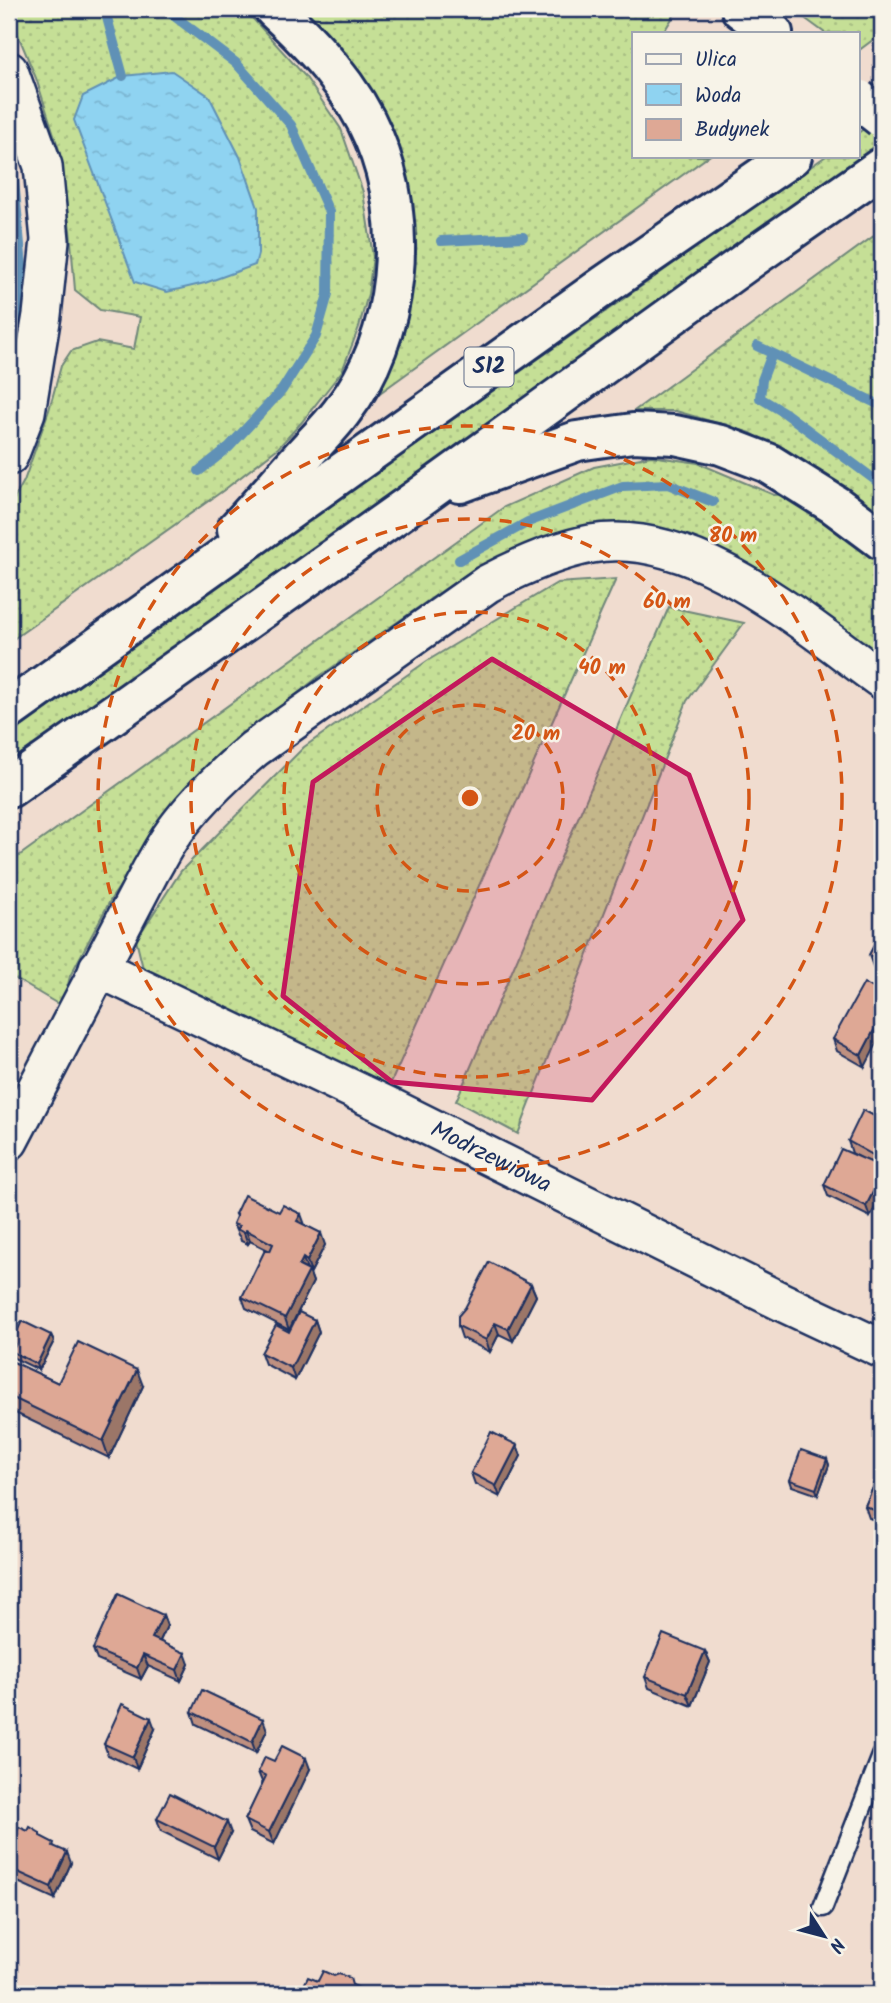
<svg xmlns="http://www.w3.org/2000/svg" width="891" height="2003" viewBox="0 0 891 2003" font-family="Kalam,sans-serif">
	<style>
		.grass { fill: url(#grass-dots); stroke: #70877a; stroke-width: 2 }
		.water { fill: url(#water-ripples); stroke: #6191b6; stroke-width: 2 }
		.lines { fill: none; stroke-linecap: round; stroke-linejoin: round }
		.stream { stroke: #6191b6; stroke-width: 10 }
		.service-casing { stroke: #1b2f5e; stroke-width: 23 }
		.minor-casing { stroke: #1b2f5e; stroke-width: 42 }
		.secondary-casing { stroke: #1b2f5e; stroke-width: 44 }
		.motorway-casing { stroke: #1b2f5e; stroke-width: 44 }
		.service { stroke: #f7f3e8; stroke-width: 18 }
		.minor { stroke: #f7f3e8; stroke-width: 37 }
		.secondary { stroke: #f7f3e8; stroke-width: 38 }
		.motorway { stroke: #f7f3e8; stroke-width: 38 }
		.secondary-bridge-casing { stroke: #1b2f5e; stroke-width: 44; stroke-linecap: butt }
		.secondary-bridge { stroke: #f7f3e8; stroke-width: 38 }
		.wall { fill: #bf9080; stroke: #1b2f5e; stroke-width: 2 }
		.shaded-wall { fill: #9b7668; stroke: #1b2f5e; stroke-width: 2 }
		.building { fill: #dea895; stroke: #1b2f5e; stroke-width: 2 }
		.marked { fill: #c2185b; fill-opacity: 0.2; stroke: #c2185b; stroke-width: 5; stroke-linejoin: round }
		.ring { fill: none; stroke: #d45514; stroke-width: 3.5; stroke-dasharray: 12 9 }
		.labels { text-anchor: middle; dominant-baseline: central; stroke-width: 5; stroke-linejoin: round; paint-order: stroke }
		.shield { fill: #f7f3e8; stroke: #5d6a87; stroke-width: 2 }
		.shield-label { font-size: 23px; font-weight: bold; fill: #1b2f5e }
		.street-label { font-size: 24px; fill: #1b2f5e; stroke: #f7f3e8 }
		.centre { fill: #d45514; stroke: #f7f3e8; stroke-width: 3.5 }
		.ring-label { font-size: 21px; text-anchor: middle; font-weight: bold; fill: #d45514; stroke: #f7f3e8; stroke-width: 5; stroke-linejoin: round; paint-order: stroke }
	</style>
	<defs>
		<pattern id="grass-dots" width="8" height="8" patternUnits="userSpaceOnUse" patternTransform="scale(1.75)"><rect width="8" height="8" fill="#c5df96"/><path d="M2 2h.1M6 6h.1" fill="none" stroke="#a9c084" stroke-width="1.8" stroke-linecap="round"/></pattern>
		<pattern id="water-ripples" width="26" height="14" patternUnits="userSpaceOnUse" patternTransform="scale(1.75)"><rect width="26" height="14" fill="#8fd3f1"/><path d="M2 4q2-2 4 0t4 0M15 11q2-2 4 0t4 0" fill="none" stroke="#7bb5d1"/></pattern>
	</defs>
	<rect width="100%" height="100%" fill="#f0dccf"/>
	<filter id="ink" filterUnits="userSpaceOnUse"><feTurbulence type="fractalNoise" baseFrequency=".0143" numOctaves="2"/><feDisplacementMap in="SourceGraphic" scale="14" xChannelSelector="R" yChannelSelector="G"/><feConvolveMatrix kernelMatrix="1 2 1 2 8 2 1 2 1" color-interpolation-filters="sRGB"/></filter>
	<g filter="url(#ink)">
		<!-- grass -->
		<g class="grass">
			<path d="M9,9h235l61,67 36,53 22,63 10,65 -5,37 -9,33 -17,44 -41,52 -23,25 -54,42 -215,152v-134l15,-27 25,-71 12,-44 10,-15 26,-9 37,7 6,-32 -40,-7 -25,-20 -5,-60 -11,-80 -23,-72 -27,-65z"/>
			<path d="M301,9h377l-15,24h-29v123h75l-339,244 30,-65 12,-47 3,-46 -6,-59 -26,-67 -23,-43 -39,-46z"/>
			<path d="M801,9h81v24l-24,18v-18h-33l-26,-19z"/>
			<path d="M882,116v28l-873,620v-32l817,-576h32v-23z"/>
			<path d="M882,230v292l-42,-33 -89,-56 -75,-22h-42z"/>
			<path d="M651,456l47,7 76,32 16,-1 92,64v102l-89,-63 -75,-49 -44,-14 -111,-1 -42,13 -56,29 -148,103 -76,60 -62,63 -68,98 -41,77 -7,31 -54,-32v-112l495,-356 90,-40z"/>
			<path d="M616,579l-226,506 -246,-113 -8,-32 45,-69 123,-124 123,-86 130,-78z"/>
			<path d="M669,607l75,16 -57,78 -169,433 -62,-33z"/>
		</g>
		<!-- water -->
		<path class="water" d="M172,71l37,25 31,61 18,51v46l-3,11 -50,18 -38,9 -32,-10 -61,-162 9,-24 40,-20z"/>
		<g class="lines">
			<!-- stream -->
			<g class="stream">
				<path d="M109,9l-3,5 17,62"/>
				<path d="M165,9l71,54 55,62 38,87 -1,82 -12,42 -34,54 -53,57 -30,24"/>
				<path d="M9,149l3,10 11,118 -8,85 -6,12"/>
				<path d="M441,241l82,-4"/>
				<path d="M757,346l125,60"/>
				<path d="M772,354l-10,26 -2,18 25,15 97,72"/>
				<path d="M459,560l69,-38 95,-36 45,-2 45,18"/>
			</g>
			<!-- service casing -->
			<g class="service-casing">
				<path id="service" d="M823,1907l59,-151"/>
			</g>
			<!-- minor casing -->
			<g class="minor-casing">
				<g id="minor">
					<path d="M9,71l34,95 7,74 -8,75 -16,97 -17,44"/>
					<path id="s1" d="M98,968l296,141 390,194 98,46"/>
					<path d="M9,1141l142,-271c7,-12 14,-26 23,-38 22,-31 51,-58 80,-83l233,-165c32,-17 67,-33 104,-40 102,-18 213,80 291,136"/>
				</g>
			</g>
			<!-- secondary casing -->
			<g class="secondary-casing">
				<path id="secondary" d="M741,9l32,24"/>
			</g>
			<!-- motorway casing -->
			<g class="motorway-casing">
				<g id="motorway">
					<path d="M460,483l117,-42 56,-8 42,2 46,10 47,18 67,42 47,35"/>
					<path d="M237,529c24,-26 47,-53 71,-79 12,-13 25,-26 35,-40 57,-74 67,-188 31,-272 -21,-51 -61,-93 -100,-129"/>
					<path d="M9,710l596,-425 187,-129"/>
					<path d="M9,788l410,-290 334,-241 129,-90"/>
				</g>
			</g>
			<!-- service -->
			<use href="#service" class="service"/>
			<!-- minor -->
			<use href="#minor" class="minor"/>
			<!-- secondary -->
			<use href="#secondary" class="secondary"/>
			<!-- motorway -->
			<use href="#motorway" class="motorway"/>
			<!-- secondary-bridge casing -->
			<g class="secondary-bridge-casing">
				<path id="secondary-bridge" d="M858,99l24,19"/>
			</g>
			<!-- secondary-bridge -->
			<use href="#secondary-bridge" class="secondary-bridge"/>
		</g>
		<!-- wall -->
		<g class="wall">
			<path d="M882,930v46l-7,-4 -6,-17z"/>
			<path d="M882,993l-17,74 -28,-16 -4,-12z"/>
			<path d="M882,1120v74l-12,23 -42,-21 -4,-11 35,-28 -7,-4 -4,-12z"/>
			<path d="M235,1214l70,11 20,20 -14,27 -4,-2 2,1 4,11 -24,48 -43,-22 -4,-11 28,-46 -20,-10 -2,3 -7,-3 -1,-4 -2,-2 -5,-11 3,-7z"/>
			<path d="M531,1284l5,12 -23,45 -14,-7 -9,18 -28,-14 -4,-12z"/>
			<path d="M315,1320l4,12 -24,48 -30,-16 -4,-11 28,-21z"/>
			<path d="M51,1335l3,6 -15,29 -25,-12 -2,-6 2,-4 -2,-6z"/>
			<path d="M9,1360l49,23 85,3 -34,72 -100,-48z"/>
			<path d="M517,1445l4,11 -21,41 -25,-13 -4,-11z"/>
			<path d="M827,1459l2,6 -11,30 -26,-9 -2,-6z"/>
			<path d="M882,1467v56l-13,-5 -4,-12z"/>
			<path d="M163,1615l4,11 -7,15 29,23 -8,17 -33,-15 -7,13 -44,-19 -4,-11z"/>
			<path d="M705,1651l5,11 -18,44 -43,-18 -4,-11z"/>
			<path d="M192,1712l75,18 -11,23 -60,-29z"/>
			<path d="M155,1729l-18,40 -29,-14 -4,-11z"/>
			<path d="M274,1761l36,8 -36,75 -24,-12 -5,-12 18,-36 -5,-12z"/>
			<path d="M157,1819l74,14 -13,26 -57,-28z"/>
			<path d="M42,1837l13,10 16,16 -16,36 -46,-21v-38z"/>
			<path d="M318,1981l34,4 21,9h-67l-3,-7z"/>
		</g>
		<!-- shaded-wall -->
		<g class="shaded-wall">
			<path d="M882,1015v19l-17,33 -4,-12z"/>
			<path d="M882,1174v20l-12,23 -4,-11z"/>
			<path d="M301,1214l4,11 -8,-4z"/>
			<path d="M246,1230l4,11 -2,3 -4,-11z"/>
			<path d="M321,1233l4,12 -14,27 -4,-11z"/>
			<path d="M303,1258l4,12 -8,-4z"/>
			<path d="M309,1271l4,11 -24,48 -4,-12z"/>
			<path d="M531,1284l5,12 -23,45 -5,-12z"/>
			<path d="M315,1320l4,12 -24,48 -4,-12z"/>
			<path d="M495,1323l4,11 -9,18 -4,-12z"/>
			<path d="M51,1335l3,6 -15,29 -2,-6z"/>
			<path d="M137,1370l6,16 -34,72 -6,-17z"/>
			<path d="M517,1445l4,11 -21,41 -4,-11z"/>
			<path d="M827,1459l2,6 -11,30 -2,-6z"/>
			<path d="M163,1615l4,11 -11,23 -4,-11z"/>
			<path d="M705,1651l5,11 -18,44 -5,-12z"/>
			<path d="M185,1653l4,11 -8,17 -4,-11z"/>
			<path d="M143,1655l5,11 -7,13 -4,-11z"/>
			<path d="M151,1718l4,11 -18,40 -4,-12z"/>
			<path d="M263,1719l4,11 -11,23 -4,-11z"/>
			<path d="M306,1758l4,11 -36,75 -5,-12z"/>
			<path d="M227,1822l4,11 -13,26 -4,-12z"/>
			<path d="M67,1852l4,11 -16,36 -4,-12z"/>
		</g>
		<!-- building -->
		<g class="building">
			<path d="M882,930v32l-13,-7z"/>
			<path d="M864,983l18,10v22l-21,40 -28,-16z"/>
			<path d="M863,1110l19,10v40l-34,-19z"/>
			<path d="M841,1149l41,18v7l-16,32 -42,-21z"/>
			<path d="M244,1195l35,17 4,-7 18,9 -4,7 24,12 -14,28 -4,-3 -4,8 10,5 -24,47 -43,-21 23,-47 5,1 3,-7 -27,-14 -2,3 -7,-4 2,-3 -6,-2 4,-9 -2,-1z"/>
			<path d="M489,1262l42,22 -23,45 -13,-6 -9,17 -28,-14v-10l7,-8z"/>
			<path d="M299,1312l16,8 -24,48 -30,-15 15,-28 13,7z"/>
			<path d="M22,1321l29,14 -14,29 -25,-12 4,-8 -4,-2z"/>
			<path d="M78,1342l59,28 -34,71 -94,-45v-36l49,23z"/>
			<path d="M491,1432l26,13 -21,41 -25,-13z"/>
			<path d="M801,1450l26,9 -11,30 -26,-9z"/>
			<path d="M882,1467v47l-17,-8z"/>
			<path d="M118,1594l45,21 -11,23 33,15 -8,17 -34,-15 -6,13 -44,-19z"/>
			<path d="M663,1634l42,17 -18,43 -42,-17z"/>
			<path d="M202,1690l61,29 -11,23 -60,-30z"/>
			<path d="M122,1704l29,14 -18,39 -29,-13z"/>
			<path d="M282,1746l24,12 -37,74 -24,-12 21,-44 -8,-4 7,-15 9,4z"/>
			<path d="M170,1793l57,29 -13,25 -57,-28z"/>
			<path d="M19,1827l9,4 2,-4 10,6v3l14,7 -1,3 14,6 -16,35 -42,-19v-28l4,-1z"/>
			<path d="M323,1971l11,5 5,-2 11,4 2,7 21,9h-61v-2l-9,-5 5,-10 10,4z"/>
			<path d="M124,1989l11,5h-13z"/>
		</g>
	</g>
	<!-- marked area -->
	<path class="marked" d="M492,659l197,116 54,145 -151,180 -200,-18 -109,-86 30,-214z"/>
	<!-- distance rings -->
	<g class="ring">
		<circle cx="470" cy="798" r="93"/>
		<circle cx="470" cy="798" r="186"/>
		<circle cx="470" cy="798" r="279"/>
		<circle cx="470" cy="798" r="372"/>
	</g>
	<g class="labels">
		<!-- shield labels -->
		<rect class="shield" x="464.5" y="347.5" width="49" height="39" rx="5"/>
		<g class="shield-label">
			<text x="489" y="367">S12</text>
		</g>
		<!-- street labels -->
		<g class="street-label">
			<text stroke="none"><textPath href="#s1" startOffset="436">Modrzewiowa</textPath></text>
		</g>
	</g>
	<circle cx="470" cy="798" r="10" class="centre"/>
	<g class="ring-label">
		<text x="733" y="542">80 m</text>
		<text x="667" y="608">60 m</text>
		<text x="602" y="674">40 m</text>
		<text x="536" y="740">20 m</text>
	</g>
	<!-- margin -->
	<rect width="891" height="2003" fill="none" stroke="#f7f3e8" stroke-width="35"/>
	<rect x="18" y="18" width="856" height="1968" fill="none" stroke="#1b2f5e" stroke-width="2.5" filter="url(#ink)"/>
	<!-- legend -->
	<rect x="632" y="32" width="228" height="126" fill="#f7f3e8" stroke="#9fa5b1" stroke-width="2"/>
	<rect x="646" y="54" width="35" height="10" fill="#f7f3e8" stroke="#9fa5b1" stroke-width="2"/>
	<text x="695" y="66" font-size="21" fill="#1b2f5e">Ulica</text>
	<rect x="646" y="84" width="35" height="21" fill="url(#water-ripples)" stroke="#9fa5b1" stroke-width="2"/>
	<text x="695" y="102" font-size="21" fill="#1b2f5e">Woda</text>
	<rect x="646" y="119" width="35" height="21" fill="#dea895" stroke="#9fa5b1" stroke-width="2"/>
	<text x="695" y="136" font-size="21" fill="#1b2f5e">Budynek</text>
	<!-- north arrow -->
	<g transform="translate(824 1936) rotate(126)" stroke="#f7f3e8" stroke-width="5" paint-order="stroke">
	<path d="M0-5L12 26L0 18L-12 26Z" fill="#1b2f5e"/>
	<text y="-10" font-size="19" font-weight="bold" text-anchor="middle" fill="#1b2f5e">N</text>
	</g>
</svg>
